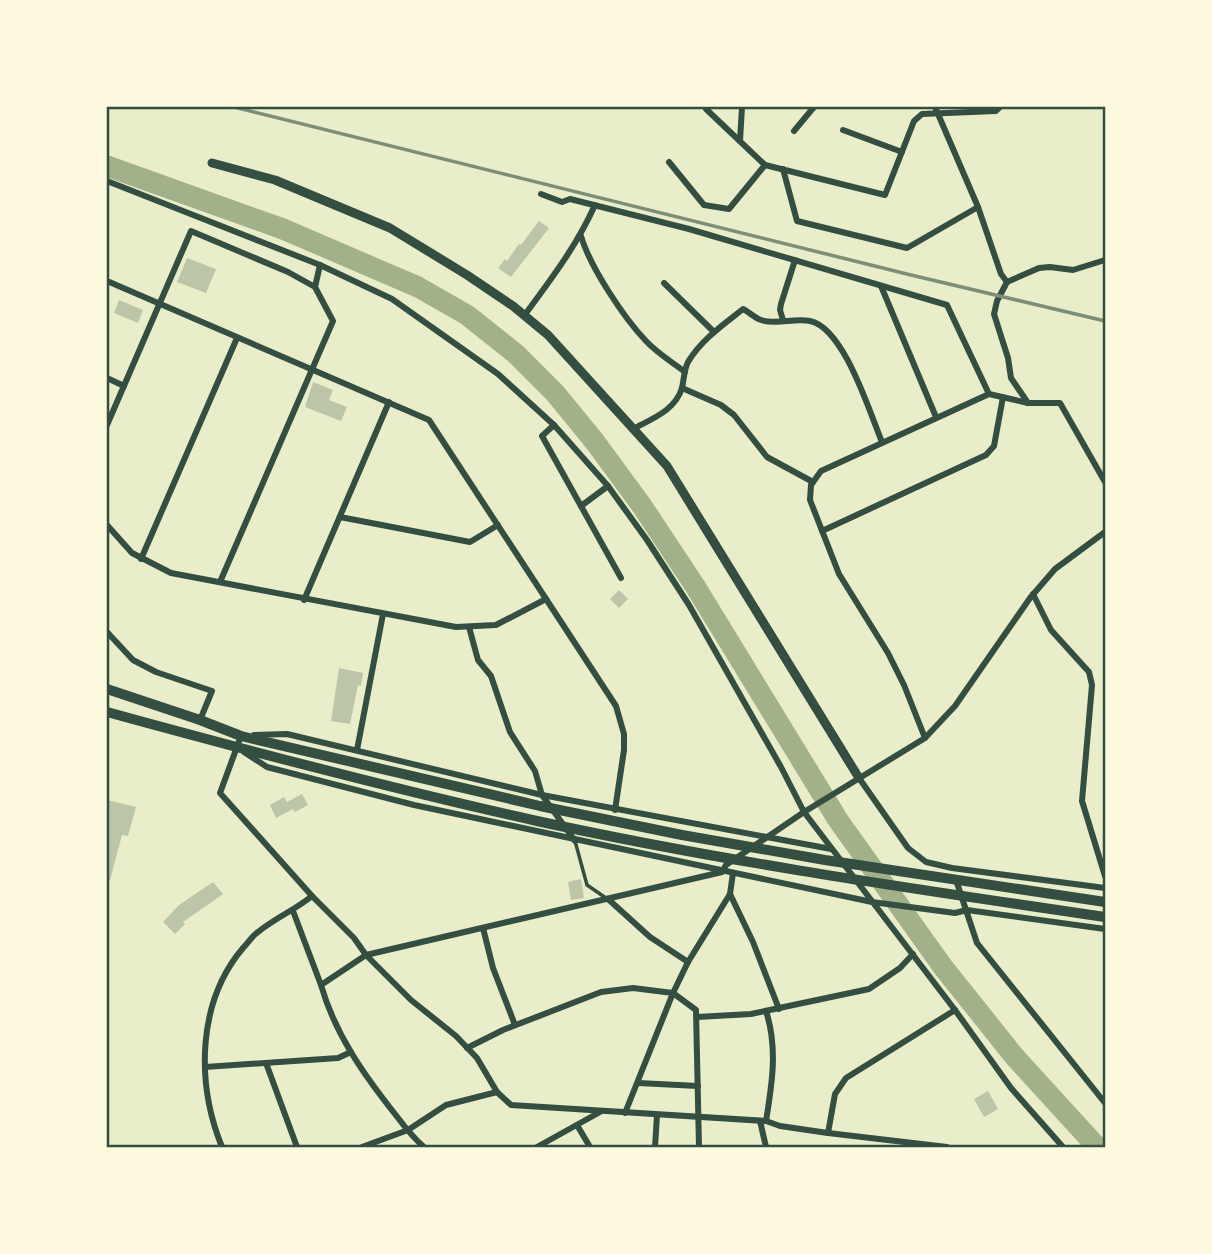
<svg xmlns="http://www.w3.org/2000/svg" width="1212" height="1254" viewBox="0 0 1212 1254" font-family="Manrope,sans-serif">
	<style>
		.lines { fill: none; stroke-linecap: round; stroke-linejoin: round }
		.river { stroke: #a3b18a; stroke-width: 21 }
		.building { fill: #bcc5a7 }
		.service { stroke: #344e41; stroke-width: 3.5 }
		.minor { stroke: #344e41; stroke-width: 6 }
		.secondary { stroke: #344e41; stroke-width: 9 }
		.trunk { stroke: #344e41; stroke-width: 10 }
		.rail { stroke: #7c8e77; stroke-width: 3.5 }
		.neatline { fill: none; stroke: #344e41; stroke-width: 2.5 }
	</style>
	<rect width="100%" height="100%" fill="#e9edc9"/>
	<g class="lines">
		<!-- river -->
		<path class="river" d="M107,166l176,63 135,58 49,28 49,39 39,39 40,49 47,64 53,80 143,234 105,147 71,89 83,91"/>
	</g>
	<!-- building -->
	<g class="building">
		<path d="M539,221l10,7 -38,49 -13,-9 7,-9 2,2 12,-17 2,1z"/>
		<path d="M187,258l29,11 -10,24 -29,-11z"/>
		<path d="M119,300l24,10 -5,13 -24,-10z"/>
		<path d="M313,382l20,8 -4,10 18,7 -6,14 -36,-14z"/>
		<path d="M619,590l9,9 -9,9 -9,-9z"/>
		<path d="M339,668l24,5 -2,13 -3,-1 -8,39 -19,-3z"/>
		<path d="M302,794l6,11 -13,7 -2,-3 -17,9 -6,-13 14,-8 3,5z"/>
		<path d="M107,800l29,7 -8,29 -6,-1 -12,45h-3z"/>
		<path d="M581,879l3,19 -13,2 -3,-18z"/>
		<path d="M213,882l10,12 -40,28 2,2 -10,10 -12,-12 16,-17z"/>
		<path d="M988,1091l10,18 -14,8 -10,-18z"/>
	</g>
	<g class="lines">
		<!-- service -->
		<path class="service" d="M575,841l12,44 19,13"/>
		<!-- minor -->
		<g class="minor">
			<path d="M935,107l43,100 23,67 6,8 -10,19 -3,13 14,44 3,20 17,25"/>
			<path d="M706,109l59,56 120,30 29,-74 8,-7 74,-3 4,-4"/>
			<path d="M843,130l59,22"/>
			<path d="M794,131l20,-24"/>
			<path d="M740,141l2,-34"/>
			<path d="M669,162l35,43 25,4 36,-44"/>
			<path d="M783,169l14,52 110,27 71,-41"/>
			<path d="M107,181l213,84 72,34 106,75 56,51 54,61 39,54 42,65 92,162 23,45 151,198 56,78 52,59"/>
			<path d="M541,194l21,8 8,-3 119,30 258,76 42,89"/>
			<path d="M581,236c9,31 43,82 65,105 11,12 26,21 39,31"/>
			<path d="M107,281l322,139 187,286 8,28v16l-9,60"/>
			<path d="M1007,282l32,-14 11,-1 23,3 32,-10"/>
			<path d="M664,283l50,49"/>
			<path d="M881,286l55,131"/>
			<path d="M315,287l5,-22"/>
			<path d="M524,316c27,-37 52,-69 71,-111"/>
			<path d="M783,320l-3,-10 1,-6 14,-44"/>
			<path d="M107,378l17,8"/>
			<path d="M682,388l39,17 13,10 33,42 46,25"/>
			<path d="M107,425l84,-194 97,41 27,15 18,34 -113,261"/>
			<path d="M554,425l-12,11 79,142"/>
			<path d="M633,429c18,-10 42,-18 49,-41 2,-9 2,-18 6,-26 13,-22 36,-38 55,-53 6,3 12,9 18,11 15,5 33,-2 49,1 34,7 59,90 72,121"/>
			<path d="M581,506l27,-20"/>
			<path d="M340,517l130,25 28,-17"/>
			<path d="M107,525l25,28 39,20 285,54 40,-2 50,-26"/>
			<path d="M822,531l164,-76 8,-9 9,-49"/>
			<path d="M141,559l96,-221"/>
			<path d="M1033,594l18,36 38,42 3,13 -10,116 23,75"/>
			<path d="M304,600l85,-198"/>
			<path d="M469,627l9,33 13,16 19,56 25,39 7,24 33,46"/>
			<path d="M107,632l26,28 23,12 56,19 -12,29"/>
			<path d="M254,735l33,-1 255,61 289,54"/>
			<path d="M243,736h-2l-21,57 92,103 42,42 12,17 45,45 45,36 21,22 20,34 14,13 255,16 14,5 48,7 119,14"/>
			<path d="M925,738l-21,-53 -16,-32 -49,-79 -29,-74 1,-15 10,-14 168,-77 39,9h32l45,79"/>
			<path d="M357,750l26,-136"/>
			<path d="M244,752l23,15 147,38 458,97 83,11 12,-3 138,19"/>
			<path d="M859,778l49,70 18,14 26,6 153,20"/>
			<path d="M956,880l21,63 128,160"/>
			<path d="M730,894l23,48 26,67"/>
			<path d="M608,899l42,38 38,25"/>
			<path d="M293,911l28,74"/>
			<path d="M483,928l10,40 22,57"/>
			<path d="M766,1011c12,37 6,73 0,110"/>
			<path d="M697,1017l54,-3 118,-25 31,-21 13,-14"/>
			<path d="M467,1048l36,-18 98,-38 32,-4 40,5 -48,120"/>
			<path d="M266,1063l31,84"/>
			<path d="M205,1067l133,-9 13,-6"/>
			<path d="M638,1083l60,3"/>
			<path d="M760,1121l6,26"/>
			<path d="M577,1125l13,22"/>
			<path d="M828,1133l7,-39 11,-16 109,-68"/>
			<path d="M222,1147c-26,-64 -25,-145 21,-199 5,-5 9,-12 15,-16 17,-14 37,-22 54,-36"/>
			<path d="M362,1147l46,-17 38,-25 51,-13"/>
			<path d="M424,1147c-12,-10 -20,-21 -29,-33 -31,-39 -60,-80 -74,-129l45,-30 356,-83 4,-7 78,-53 121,-74 30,-32 75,-108 25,-29 50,-37"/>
			<path d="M537,1147l63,-35"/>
			<path d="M655,1147l2,-32"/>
			<path d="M699,1147l-3,-137 -23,-17 15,-31 42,-68 3,-21"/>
		</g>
		<!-- secondary -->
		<path class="secondary" d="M212,163l63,17 115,48 77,47 46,31 35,29 119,131 192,312"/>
		<!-- trunk -->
		<g class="trunk">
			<path d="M107,689l93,31 41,16 299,70 142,29 143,25 280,42"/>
			<path d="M107,712c142,39 286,77 430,109 188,41 378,68 568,96"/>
		</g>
		<!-- rail -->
		<path class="rail" d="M234,107l677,168 194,46"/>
	</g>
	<!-- border -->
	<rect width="1212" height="1254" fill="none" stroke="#fefae0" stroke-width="217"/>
	<rect x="108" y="108" width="996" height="1038" class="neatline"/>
</svg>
